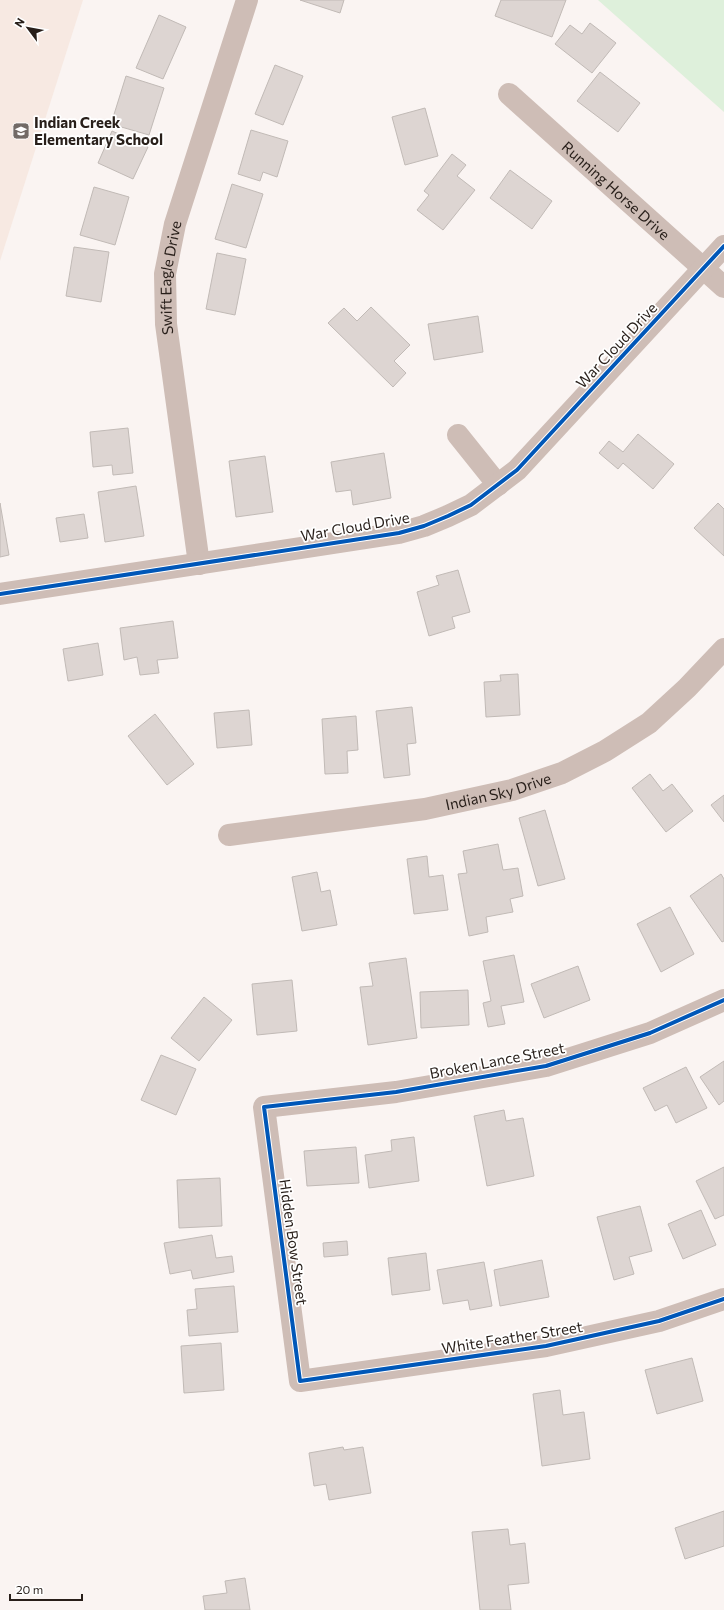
<svg xmlns="http://www.w3.org/2000/svg" width="724" height="1610" viewBox="0 0 724 1610" font-family="Commissioner,sans-serif">
	<style>
		.built { fill: #f7e9e2 }
		.green { fill: #def0db }
		.building { fill: #ddd5d2; stroke: #c1bab6 }
		.lines { fill: none; stroke-linecap: round; stroke-linejoin: round }
		.minor { stroke: #cebdb6; stroke-width: 22 }
		.cycleway-casing { stroke: #fff; stroke-width: 6 }
		.cycleway { stroke: #0057b8; stroke-width: 4 }
		.labels { text-anchor: middle; dominant-baseline: central; stroke-width: 3.5; stroke-linejoin: round; paint-order: stroke }
		.poi-label { font-size: 15px; font-weight: bold; fill: #281f1a; stroke: #fff; text-anchor: start }
		.street-label { font-size: 15px; fill: #281f1a; stroke: #fff }
	</style>
	<rect width="100%" height="100%" fill="#faf4f2"/>
	<!-- built -->
	<path class="built" d="M0,0h83l-83,261z"/>
	<!-- green -->
	<path class="green" d="M598,0h126v112z"/>
	<!-- building -->
	<g class="building">
		<path d="M300,0h44l-4,13z"/>
		<path d="M501,0h65l-14,37 -57,-21z"/>
		<path d="M159,15l27,12 -23,52 -27,-11z"/>
		<path d="M590,23l26,20 -24,30 -37,-29 15,-19 12,9z"/>
		<path d="M275,65l28,11 -20,49 -28,-11z"/>
		<path d="M600,72l40,31 -22,29 -41,-31z"/>
		<path d="M126,76l38,12 -15,47 -38,-11z"/>
		<path d="M425,108l13,48 -33,9 -13,-48z"/>
		<path d="M251,130l37,11 -11,36 -14,-5 -3,9 -22,-7z"/>
		<path d="M112,131l36,16 -15,32 -35,-16z"/>
		<path d="M452,154l14,11 -9,11 18,14 -32,40 -26,-20 12,-15 -5,-4z"/>
		<path d="M510,170l42,31 -20,28 -42,-31z"/>
		<path d="M232,184l31,10 -17,54 -31,-9z"/>
		<path d="M94,187l35,10 -14,48 -35,-10z"/>
		<path d="M74,247l35,5 -8,50 -35,-6z"/>
		<path d="M217,253l29,6 -11,56 -29,-6z"/>
		<path d="M371,307l39,38 -16,16 12,12 -13,14 -65,-64 16,-15 13,13z"/>
		<path d="M478,316l5,36 -49,8 -6,-36z"/>
		<path d="M128,428l5,45 -20,2 -1,-10 -19,2 -3,-35z"/>
		<path d="M638,434l36,30 -21,25 -30,-26 -5,6 -19,-16 10,-12 14,11z"/>
		<path d="M384,453l7,45 -38,7 -2,-15 -15,2 -5,-30z"/>
		<path d="M265,456l8,56 -37,5 -7,-56z"/>
		<path d="M136,486l8,50 -39,6 -7,-50z"/>
		<path d="M0,503l9,52 -9,2z"/>
		<path d="M718,503l6,6v47l-30,-28z"/>
		<path d="M84,514l4,24 -28,4 -4,-24z"/>
		<path d="M458,570l12,42 -18,5 3,11 -26,8 -12,-44 22,-7 -3,-9z"/>
		<path d="M173,621l5,37 -21,2 2,13 -19,2 -3,-18 -13,3 -4,-32z"/>
		<path d="M98,643l5,32 -35,6 -5,-32z"/>
		<path d="M518,674l2,41 -34,2 -2,-35 17,-1 -1,-6z"/>
		<path d="M412,707l4,36 -9,1 3,31 -26,3 -8,-67z"/>
		<path d="M249,710l3,35 -35,3 -3,-35z"/>
		<path d="M155,714l39,50 -27,21 -39,-49z"/>
		<path d="M356,716l2,34 -11,1 1,22 -23,1 -3,-55z"/>
		<path d="M650,774l13,17 9,-7 21,27 -27,21 -34,-44z"/>
		<path d="M724,795v27l-13,-17z"/>
		<path d="M545,810l20,69 -27,7 -19,-68z"/>
		<path d="M498,844l5,26 15,-2 5,28 -13,3 3,13 -27,5 2,15 -19,4 -11,-62 9,-1 -4,-22z"/>
		<path d="M427,856l2,21 14,-2 5,35 -34,4 -7,-55z"/>
		<path d="M317,872l4,20 9,-2 7,35 -35,6 -10,-54z"/>
		<path d="M721,874l3,5v62l-2,1 -32,-46z"/>
		<path d="M670,907l24,47 -33,18 -24,-48z"/>
		<path d="M514,955l10,47 -23,4 4,18 -17,3 -5,-24 8,-2 -8,-40z"/>
		<path d="M406,958l11,80 -49,7 -8,-58 13,-1 -4,-23z"/>
		<path d="M578,966l12,34 -46,18 -13,-34z"/>
		<path d="M292,980l5,51 -40,4 -5,-51z"/>
		<path d="M468,990l1,35 -48,3 -1,-36z"/>
		<path d="M204,997l28,23 -33,41 -28,-23z"/>
		<path d="M161,1055l35,14 -20,46 -35,-15z"/>
		<path d="M724,1061v40l-5,4 -19,-28z"/>
		<path d="M686,1067l21,41 -31,15 -9,-18 -12,6 -12,-23z"/>
		<path d="M504,1110l2,11 17,-3 11,58 -47,10 -13,-70z"/>
		<path d="M414,1137l5,44 -50,7 -4,-33 27,-4 -1,-11z"/>
		<path d="M356,1147l3,36 -52,3 -3,-35z"/>
		<path d="M724,1167v48l-9,4 -19,-38z"/>
		<path d="M220,1178l2,48 -43,2 -2,-48z"/>
		<path d="M640,1206l12,45 -23,6 5,17 -20,6 -17,-63z"/>
		<path d="M701,1210l15,35 -33,14 -15,-35z"/>
		<path d="M212,1235l4,23 16,-2 2,16 -41,7 -2,-9 -21,4 -6,-31z"/>
		<path d="M347,1241l1,14 -24,2 -1,-14z"/>
		<path d="M426,1253l4,37 -38,5 -4,-37z"/>
		<path d="M542,1260l7,37 -49,9 -6,-36z"/>
		<path d="M484,1262l8,44 -22,4 -2,-10 -25,4 -6,-34z"/>
		<path d="M234,1286l4,46 -49,4 -2,-26 10,-1 -2,-20z"/>
		<path d="M221,1343l3,47 -40,3 -3,-47z"/>
		<path d="M692,1358l11,43 -46,13 -12,-44z"/>
		<path d="M560,1390l3,25 21,-3 6,47 -48,7 -9,-72z"/>
		<path d="M343,1447l1,3 19,-3 8,46 -42,7 -3,-16 -12,2 -5,-33z"/>
		<path d="M724,1511v35l-39,13 -10,-31z"/>
		<path d="M508,1529l2,16 15,-2 4,40 -21,2 3,25h-31l-8,-78z"/>
		<path d="M245,1578l5,32h-45l-2,-14 24,-3 -2,-12z"/>
	</g>
	<g class="lines">
		<!-- minor -->
		<g class="minor">
			<path id="s1" d="M509,94l215,193"/>
			<path d="M458,435l40,50"/>
			<path id="s2" d="M199,564l-33,-240 -1,-50 10,-50 72,-224"/>
			<path d="M0,594l399,-61 25,-7 24,-10 23,-11 46,-35 207,-224"/>
			<path id="s3" d="M229,835l196,-26 87,-19 50,-17 43,-22 44,-28 38,-35 37,-39"/>
			<path d="M724,1000l-74,33 -104,33 -150,26 -132,15 36,274 246,-35 113,-25 65,-22"/>
		</g>
		<!-- cycleway casing -->
		<g class="cycleway-casing">
			<g id="cycleway">
				<path d="M0,594l399,-61 25,-7 24,-10 23,-11 46,-35 207,-224"/>
				<path d="M724,1000l-74,33 -104,33 -150,26 -132,15 36,274 246,-35 113,-25 65,-22"/>
			</g>
		</g>
		<!-- cycleway -->
		<use href="#cycleway" class="cycleway"/>
	</g>
	<!-- icons -->
	<defs>
		<g id="school-square" transform="scale(0.9)"><rect x="-9" y="-9" width="18" height="18" rx="4" fill="#726a66" stroke="#fff"/><path d="M0-5L7-2L0 1L-7-2ZM-4 1L0 2.5L4 1V4Q0 6-4 4Z" fill="#fff"/></g>
	</defs>
	<g fill-rule="evenodd">
		<use href="#school-square" x="21" y="131"/>
	</g>
	<g class="labels">
		<!-- poi labels -->
		<g class="poi-label">
			<text x="34" y="122">Indian Creek<tspan x="34" dy="17">Elementary School</tspan></text>
		</g>
		<!-- street labels -->
		<g class="street-label">
			<text stroke="none"><textPath href="#s1" startOffset="144">Running Horse Drive</textPath></text>
			<text stroke="none"><textPath href="#s2" startOffset="289">Swift Eagle Drive</textPath></text>
			<text transform="translate(616 345) rotate(-47)">War Cloud Drive</text>
			<text transform="translate(355 526) rotate(-10)">War Cloud Drive</text>
			<text stroke="none"><textPath href="#s3" startOffset="273">Indian Sky Drive</textPath></text>
			<text transform="translate(497 1060) rotate(-11)">Broken Lance Street</text>
			<text transform="translate(294 1242) rotate(82)">Hidden Bow Street</text>
			<text transform="translate(512 1337) rotate(-9)">White Feather Street</text>
		</g>
	</g>
	<!-- north arrow -->
	<g transform="translate(28 28) rotate(302)" stroke="#ffffff" stroke-width="3" paint-order="stroke">
	<path d="M0-3L7 15L0 10L-7 15Z" fill="#281f1a"/>
	<text y="-6" font-size="11" font-weight="bold" text-anchor="middle" fill="#281f1a">N</text>
	</g>
	<!-- scale -->
	<path d="M10 1594v6h72v-6" fill="none" stroke="#281f1a" stroke-width="2"/>
	<text x="16" y="1594" font-size="12" fill="#281f1a" stroke="#ffffff" stroke-width="3" paint-order="stroke">20 m</text>
</svg>
